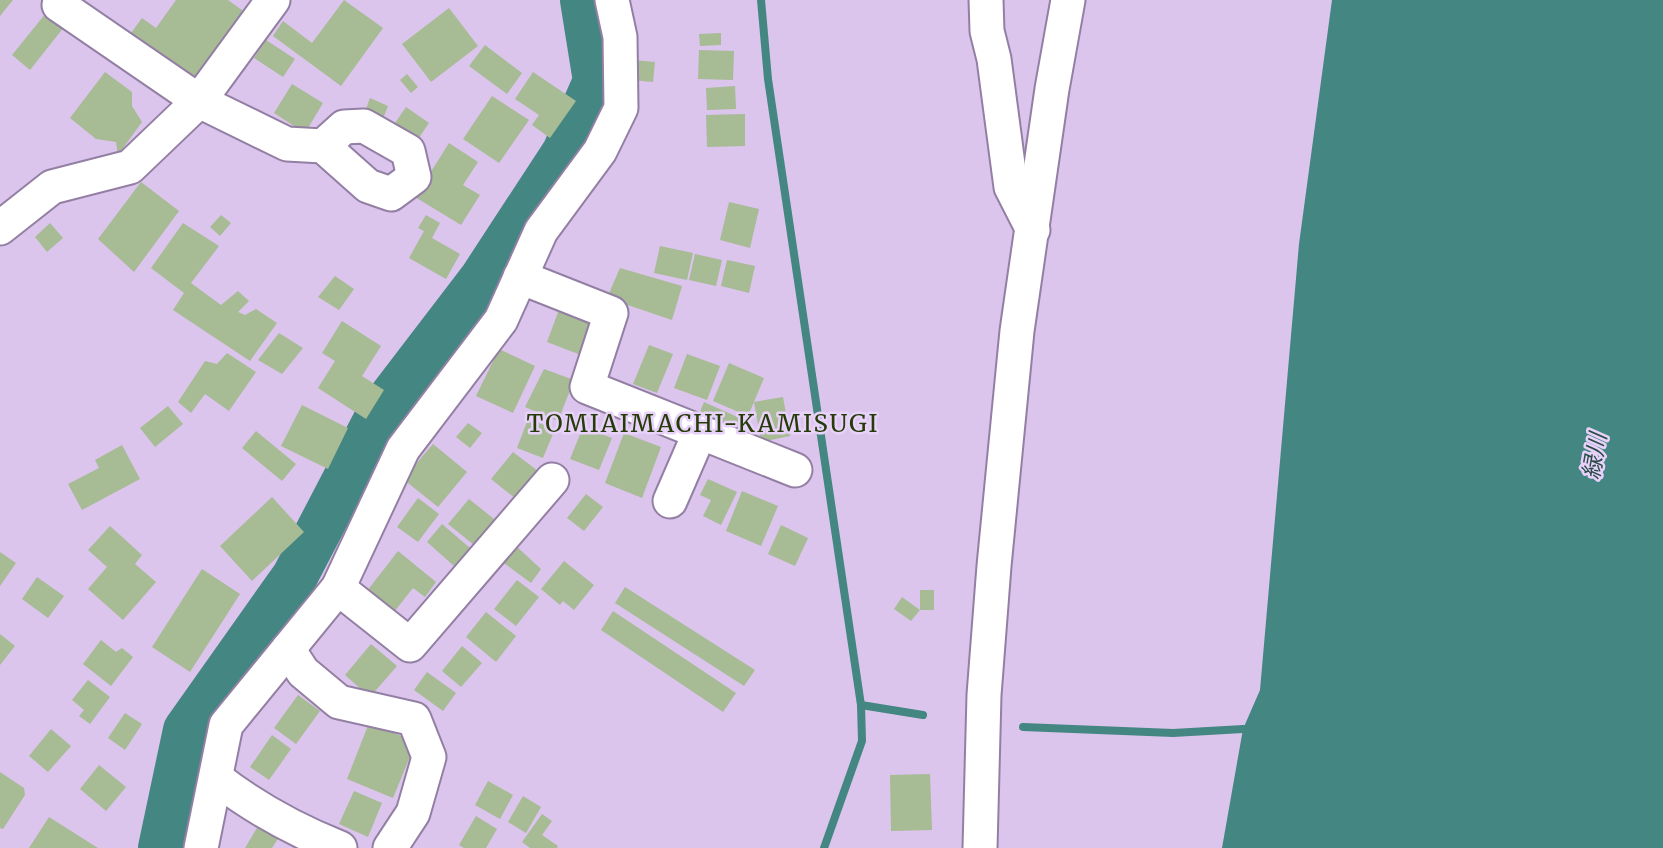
<svg xmlns="http://www.w3.org/2000/svg" width="1663" height="848" viewBox="0 0 1663 848" font-family="Merriweather,'Noto Sans JP',serif">
	<style>
		.water { fill: #448682 }
		.lines { fill: none; stroke-linecap: round; stroke-linejoin: round }
		.stream { stroke: #448682; stroke-width: 8 }
		.river { stroke: #448682; stroke-width: 46 }
		.building { fill: #a7bb95 }
		.minor-casing { stroke: #937fa3; stroke-width: 37 }
		.minor { stroke: #fff; stroke-width: 33 }
		.labels { text-anchor: middle; dominant-baseline: central; stroke-width: 5; stroke-linejoin: round; paint-order: stroke }
		.water-label { font-size: 23px; font-style: italic; fill: #2a4c49; stroke: #e8d2f9 }
		.quarter-label { font-size: 24px; letter-spacing: 2px; fill: #263c08; stroke: #e8d2f9 }
	</style>
	<rect width="100%" height="100%" fill="#dbc5ec"/>
	<!-- water -->
	<path class="water" d="M1332,0h331v848h-441l21,-119 17,-39 39,-446z"/>
	<g class="lines">
		<!-- stream -->
		<g class="stream">
			<path d="M761,0l7,79 93,626 62,10"/>
			<path d="M1023,727l150,6 70,-4"/>
			<path d="M824,848l38,-107 -1,-36"/>
		</g>
		<!-- river -->
		<path class="river" d="M161,848l25,-118 109,-154 86,-165 101,-132 83,-127 31,-71 -13,-81"/>
	</g>
	<!-- building -->
	<g class="building">
		<path d="M0,0h13l-13,16z"/>
		<path d="M176,0h52l18,13 -48,68 -67,-48 11,-15 14,10z"/>
		<path d="M344,0l39,28 -42,58 -68,-50 10,-15 29,22z"/>
		<path d="M449,8l29,38 -47,36 -29,-38z"/>
		<path d="M46,13l18,14 -34,43 -18,-15z"/>
		<path d="M721,33v12l-21,1 -1,-12z"/>
		<path d="M266,40l29,19 -12,18 -29,-19z"/>
		<path d="M485,45l37,28 -15,21 -38,-28z"/>
		<path d="M699,50l35,1 -1,29 -35,-1z"/>
		<path d="M633,60l22,2 -2,20 -22,-2z"/>
		<path d="M105,72l27,20v14l10,16 -24,33 -2,-13 -20,-3 -26,-21z"/>
		<path d="M533,72l43,29 -26,37 -18,-13 7,-10 -24,-16z"/>
		<path d="M407,74l11,13 -7,6 -11,-13z"/>
		<path d="M292,84l31,19 -18,30 -31,-20z"/>
		<path d="M735,86l1,23 -29,1 -1,-22z"/>
		<path d="M492,96l37,24 -30,43 -36,-24z"/>
		<path d="M370,98l18,8 -7,18 -18,-7z"/>
		<path d="M406,107l23,16 -13,19 -23,-16z"/>
		<path d="M745,114v32l-38,1 -1,-32z"/>
		<path d="M449,143l29,19 -15,23 17,10 -19,30 -46,-28z"/>
		<path d="M141,182l38,29 -45,61 -36,-33z"/>
		<path d="M729,202l30,7 -9,39 -30,-8z"/>
		<path d="M221,215l10,8 -11,13 -10,-9z"/>
		<path d="M426,215l14,8 -8,15 28,16 -14,25 -37,-21 15,-27 -6,-3z"/>
		<path d="M50,223l13,15 -16,14 -12,-15z"/>
		<path d="M183,223l36,23 -28,37 30,22 17,-14 11,10 -11,11 7,3 11,-6 21,14 -27,38 -77,-51 11,-17 -33,-25z"/>
		<path d="M660,246l33,7 -6,27 -33,-7z"/>
		<path d="M695,254l27,6 -6,26 -27,-6z"/>
		<path d="M727,260l28,6 -6,27 -28,-7z"/>
		<path d="M620,268l62,18 -10,34 -65,-22z"/>
		<path d="M335,276l19,13 -15,21 -21,-13z"/>
		<path d="M561,304l40,15 -15,38 -39,-15z"/>
		<path d="M342,321l39,25 -19,30 22,14 -18,29 -48,-31 17,-27 -13,-8z"/>
		<path d="M279,333l24,15 -21,26 -24,-14z"/>
		<path d="M649,345l24,9 -16,39 -24,-9z"/>
		<path d="M499,349l36,17 -22,47 -37,-17z"/>
		<path d="M227,353l29,19 -27,39 -24,-17 -14,19 -13,-11 27,-41 12,3z"/>
		<path d="M687,354l33,12 -13,34 -33,-12z"/>
		<path d="M729,363l35,15 -16,38 -35,-15z"/>
		<path d="M544,369l30,11 -16,41 -33,-14z"/>
		<path d="M783,397l7,39 -29,6 -7,-40z"/>
		<path d="M704,402l38,17 -7,17 -38,-17z"/>
		<path d="M302,405l46,23 -20,41 -47,-23z"/>
		<path d="M168,406l15,18 -28,23 -15,-19z"/>
		<path d="M528,419l27,10 -12,29 -26,-10z"/>
		<path d="M468,423l14,10 -12,15 -14,-11z"/>
		<path d="M583,427l29,11 -13,32 -29,-11z"/>
		<path d="M256,431l40,33 -14,17 -40,-33z"/>
		<path d="M624,433l37,14 -19,51 -37,-15z"/>
		<path d="M433,444l34,28 -29,35 -35,-28z"/>
		<path d="M122,445l18,34 -58,31 -14,-26 31,-16 -4,-8z"/>
		<path d="M513,452l25,19 -22,28 -25,-20z"/>
		<path d="M708,479l29,13 -16,33 -18,-9 8,-16 -11,-5z"/>
		<path d="M742,491l36,15 -17,40 -35,-15z"/>
		<path d="M586,494l17,13 -19,24 -17,-13z"/>
		<path d="M272,497l32,35 -52,49 -32,-35z"/>
		<path d="M418,498l21,16 -21,28 -21,-15z"/>
		<path d="M469,499l30,24 -20,26 -31,-25z"/>
		<path d="M442,524l28,24 -16,18 -27,-24z"/>
		<path d="M781,525l27,13 -13,28 -27,-12z"/>
		<path d="M110,526l32,29 -7,9 21,18 -33,38 -35,-31 19,-22 -19,-17z"/>
		<path d="M516,546l25,23 -10,14 -27,-20z"/>
		<path d="M398,551l38,31 -11,15 -12,-9 -19,24 -27,-21z"/>
		<path d="M0,552l16,11 -16,23z"/>
		<path d="M564,561l30,24 -20,25 -11,-9 -3,4 -19,-16z"/>
		<path d="M202,569l38,25 -50,78 -38,-25z"/>
		<path d="M37,577l27,19 -16,22 -26,-19z"/>
		<path d="M517,580l22,17 -23,29 -22,-17z"/>
		<path d="M625,587l130,83 -11,16 -129,-83z"/>
		<rect x="920" y="590" width="14" height="20"/>
		<path d="M902,597l18,13 -9,11 -17,-12z"/>
		<path d="M613,611l123,82 -13,19 -122,-82z"/>
		<path d="M486,612l30,24 -20,26 -30,-25z"/>
		<path d="M0,634l15,12 -15,19z"/>
		<path d="M101,640l15,12 6,-4 11,9 -22,29 -28,-22z"/>
		<path d="M371,644l26,22 -27,31 -25,-22z"/>
		<path d="M462,646l20,17 -21,24 -19,-16z"/>
		<path d="M427,672l29,21 -13,18 -29,-21z"/>
		<path d="M88,680l22,17 -20,27 -11,-8 5,-6 -12,-10z"/>
		<path d="M298,695l22,16 -24,33 -22,-16z"/>
		<path d="M125,713l17,11 -17,26 -17,-12z"/>
		<path d="M369,723l47,19 -23,56 -46,-19z"/>
		<path d="M51,729l20,17 -23,26 -19,-16z"/>
		<path d="M272,735l19,14 -22,31 -19,-13z"/>
		<path d="M99,765l27,22 -20,24 -26,-22z"/>
		<path d="M0,772l24,16 1,7 -22,34 -3,-1z"/>
		<path d="M930,774l2,56 -41,1 -1,-56z"/>
		<path d="M488,781l25,14 -13,24 -25,-14z"/>
		<path d="M354,791l28,12 -14,34 -29,-13z"/>
		<path d="M523,796l18,11 -15,26 -18,-11z"/>
		<path d="M542,814l10,7 -10,14 16,11 -1,2h-27l-8,-6z"/>
		<path d="M476,816l21,13 -11,19h-22l-5,-3z"/>
		<path d="M49,817l49,31h-69z"/>
		<path d="M258,826l21,11 -7,11h-27z"/>
	</g>
	<g class="lines">
		<!-- minor casing -->
		<g class="minor-casing">
			<g id="minor">
				<path d="M986,0l1,31 7,28 17,128 22,43"/>
				<path d="M59,5l140,96 88,43 36,2 21,-19 20,-1 44,25 6,26 -23,17 -23,-8 -45,-40"/>
				<path d="M0,228l52,-41 78,-20 69,-66 74,-101"/>
				<path d="M520,277l91,36 -24,74 208,83"/>
				<path d="M670,501l30,-69"/>
				<path d="M338,588l72,57 142,-165"/>
				<path d="M288,649l15,23 36,30 75,17 15,38 -16,56 -23,35"/>
				<path d="M216,778c37,29 79,52 124,70"/>
				<path d="M201,848l25,-123 112,-137 65,-139 98,-129 40,-89 59,-80 21,-43 -1,-71 -8,-37"/>
				<path d="M980,848l4,-153 10,-129 23,-235 35,-242 16,-89"/>
			</g>
		</g>
		<!-- minor -->
		<use href="#minor" class="minor"/>
	</g>
	<g class="labels">
		<!-- water labels -->
		<g class="water-label">
			<text transform="translate(1594 456) rotate(-80)">緑川</text>
		</g>
		<!-- quarter labels -->
		<g class="quarter-label">
			<text x="703" y="423">TOMIAIMACHI-KAMISUGI</text>
		</g>
	</g>
</svg>
